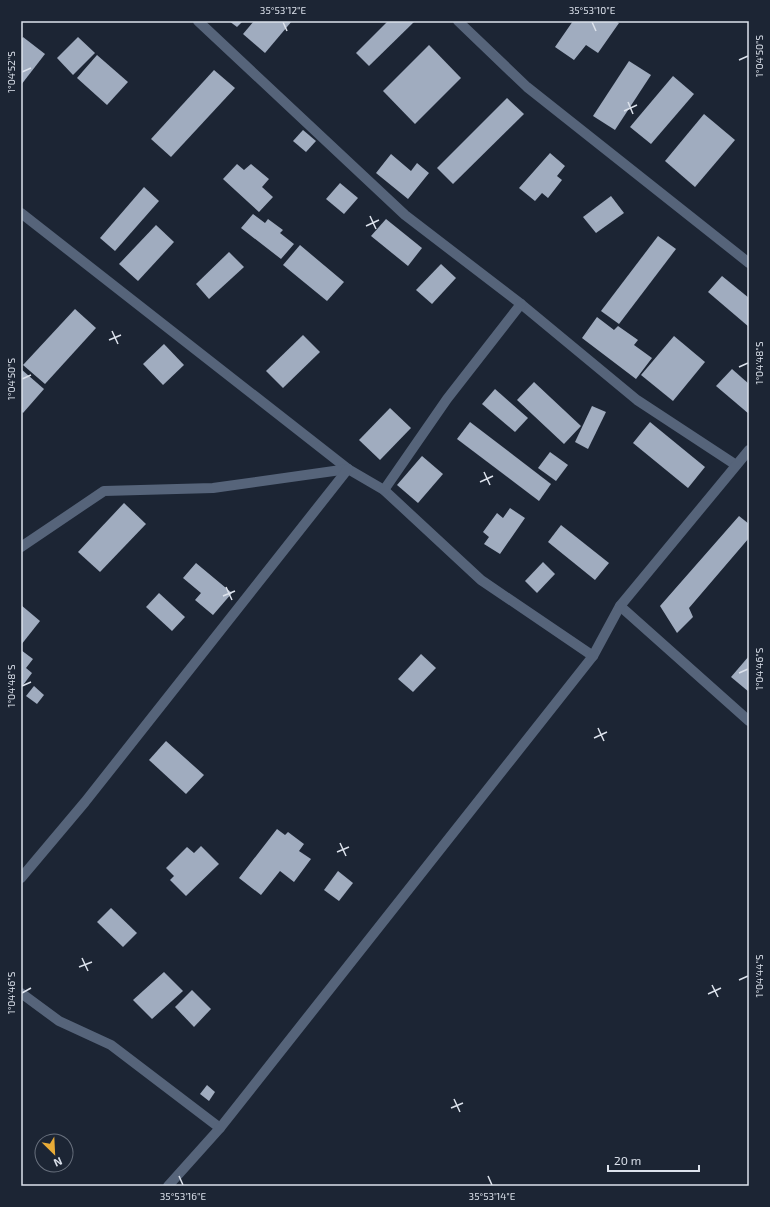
<svg xmlns="http://www.w3.org/2000/svg" width="770" height="1207" viewBox="0 0 770 1207" font-family="'Exo 2',sans-serif">
	<style>
		.building { fill: #a0acbf }
		.lines { fill: none; stroke-linecap: round; stroke-linejoin: round }
		.street { stroke: #56647a; stroke-width: 10 }
		.ticks { fill: none; stroke: #dce2ec; stroke-width: 1.5 }
		.neatline { fill: none; stroke: #dce2ec; stroke-width: 1.5 }
		.ticks-label { font-size: 10px; text-anchor: middle; fill: #dce2ec }
	</style>
	<rect width="100%" height="100%" fill="#1c2534"/>
	<!-- building -->
	<g class="building">
		<path d="M229,21h14l-6,6z"/>
		<path d="M254,21h38l-27,32 -22,-19z"/>
		<path d="M388,21h27l-46,45 -13,-13z"/>
		<path d="M573,21h42l4,2 -21,30 -12,-8 -12,15 -19,-13z"/>
		<path d="M23,37l22,17 -24,31v-45z"/>
		<path d="M78,37l17,16 -22,22 -16,-17z"/>
		<path d="M429,45l32,33 -46,46 -32,-33z"/>
		<path d="M97,55l31,27 -21,23 -30,-27z"/>
		<path d="M629,61l22,14 -36,55 -22,-14z"/>
		<path d="M214,70l21,18 -64,69 -20,-18z"/>
		<path d="M673,76l21,18 -43,50 -21,-17z"/>
		<path d="M507,98l17,16 -71,70 -16,-16z"/>
		<path d="M704,114l31,26 -40,47 -30,-26z"/>
		<path d="M303,130l13,11 -10,11 -13,-11z"/>
		<path d="M550,153l15,13 -8,10 5,4 -14,18 -6,-5 -7,8 -16,-13z"/>
		<path d="M391,154l20,17 6,-8 12,10 -21,26 -32,-26z"/>
		<path d="M237,164l7,6 7,-6 18,15 -7,8 11,10 -14,15 -36,-33z"/>
		<path d="M340,183l18,15 -14,16 -18,-15z"/>
		<path d="M144,187l15,14 -44,50 -15,-13z"/>
		<path d="M611,196l13,17 -28,20 -13,-16z"/>
		<path d="M253,214l12,9 3,-4 15,11 -3,3 14,11 -13,15 -40,-31z"/>
		<path d="M386,219l36,29 -14,18 -37,-30z"/>
		<path d="M156,225l18,17 -36,39 -19,-17z"/>
		<path d="M658,236l18,13 -57,75 -18,-13z"/>
		<path d="M300,245l44,37 -17,19 -44,-36z"/>
		<path d="M229,252l15,15 -35,32 -13,-15z"/>
		<path d="M441,264l15,14 -24,26 -16,-14z"/>
		<path d="M722,276l27,22v29l-41,-35z"/>
		<path d="M75,309l21,19 -51,56 -22,-19z"/>
		<path d="M597,317l17,13 4,-4 20,14 -4,5 18,13 -16,21 -54,-41z"/>
		<path d="M303,335l17,17 -37,36 -17,-17z"/>
		<path d="M674,336l31,26 -32,39 -32,-26z"/>
		<path d="M164,344l20,21 -21,20 -20,-21z"/>
		<path d="M21,369l23,20 -21,24 -2,-2z"/>
		<path d="M732,369l17,15v30l-33,-28z"/>
		<path d="M534,382l47,44 -17,18 -47,-44z"/>
		<path d="M495,389l33,29 -13,14 -33,-28z"/>
		<path d="M592,406l14,6 -18,37 -13,-7z"/>
		<path d="M390,408l21,20 -31,32 -21,-20z"/>
		<path d="M470,422l81,62 -12,17 -82,-62z"/>
		<path d="M650,422l55,45 -17,21 -55,-45z"/>
		<path d="M550,452l18,13 -12,16 -18,-13z"/>
		<path d="M422,456l21,18 -25,29 -21,-18z"/>
		<path d="M124,503l22,21 -46,48 -22,-20z"/>
		<path d="M510,508l15,10 -25,36 -16,-10 5,-7 -6,-5 14,-19 6,5z"/>
		<path d="M739,516l10,8v14l-60,70 4,9 -16,16 -17,-27z"/>
		<path d="M561,525l48,38 -14,17 -47,-38z"/>
		<path d="M543,562l12,12 -18,19 -12,-12z"/>
		<path d="M196,563l36,30 -19,22 -18,-15 6,-7 -18,-15z"/>
		<path d="M159,593l26,24 -13,14 -26,-24z"/>
		<path d="M21,605l19,16 -19,24z"/>
		<path d="M21,650l12,9 -7,9 6,5 -11,15z"/>
		<path d="M421,654l15,14 -23,24 -15,-13z"/>
		<path d="M749,656v36l-18,-15z"/>
		<path d="M34,686l10,9 -7,9 -11,-8z"/>
		<path d="M166,741l38,34 -18,19 -37,-34z"/>
		<path d="M277,829l8,6 3,-3 16,12 -5,7 12,8 -17,23 -14,-11 -19,24 -22,-17z"/>
		<path d="M201,846l18,18 -33,32 -16,-16 4,-4 -8,-8 21,-21 7,6z"/>
		<path d="M338,871l15,12 -14,18 -15,-11z"/>
		<path d="M111,908l26,25 -14,14 -26,-25z"/>
		<path d="M164,972l19,19 -31,28 -19,-19z"/>
		<path d="M192,990l19,19 -17,18 -19,-20z"/>
		<path d="M207,1085l8,7 -6,9 -9,-7z"/>
	</g>
	<g class="lines">
		<!-- street -->
		<g class="street">
			<path d="M198,21l207,194 116,89 116,96 99,65"/>
			<path d="M458,21l69,66 222,176"/>
			<path d="M21,213l327,256 36,21 97,90 112,76"/>
			<path d="M384,490l63,-91 74,-95"/>
			<path d="M21,547l83,-56 109,-3 135,-19"/>
			<path d="M620,606l129,115"/>
			<path d="M21,878l64,-76 263,-333"/>
			<path d="M21,993l38,28 52,24 109,83"/>
			<path d="M168,1186l52,-58 373,-472 27,-50 129,-156"/>
		</g>
	</g>
	<!-- ticks -->
	<path class="ticks" d="M283,22l4,9M592,22l4,9M739,60l9,-4M22,72l9,-4M628,102l5,12M624,111l13,-6M370,216l6,13M366,226l13,-6M112,331l6,13M109,340l12,-5M739,367l9,-4M22,379l9,-4M484,472l6,13M480,482l13,-6M226,587l6,13M223,596l12,-5M739,673l9,-4M22,686l9,-4M598,728l6,13M594,738l13,-6M340,843l6,13M337,852l12,-5M82,958l6,13M79,967l13,-5M739,980l9,-4M712,985l6,12M22,993l9,-5M708,994l13,-6M454,1099l6,13M451,1108l12,-5M179,1176l4,9M488,1176l4,9"/>
	<!-- border -->
	<rect width="770" height="1207" fill="none" stroke="#1c2534" stroke-width="44"/>
	<!-- north arrow -->
	<g transform="translate(54 1153) rotate(156)"><circle r="19" fill="#1c2534" stroke="#69717e"/>
	<path d="M0-3L7 15L0 10L-7 15Z" fill="#e8ab37"/>
	<text y="-6" font-size="11" font-weight="bold" text-anchor="middle" fill="#dce2ec">N</text>
	</g>
	<!-- scale -->
	<path d="M608 1165v6h91v-6" fill="none" stroke="#dce2ec" stroke-width="2"/>
	<text x="614" y="1165" font-size="12" fill="#dce2ec" stroke="#1c2534" stroke-width="3" paint-order="stroke">20 m</text>
	<rect x="22" y="22" width="726" height="1163" class="neatline"/>
	<g class="ticks-label">
		<text x="283" y="14">35°53'12"E</text>
		<text x="592" y="14">35°53'10"E</text>
		<text transform="translate(759 56) rotate(-90)" y="4">1°04'50"S</text>
		<text transform="translate(11 72) rotate(-90)" y="4">1°04'52"S</text>
		<text transform="translate(759 363) rotate(-90)" y="4">1°04'48"S</text>
		<text transform="translate(11 379) rotate(-90)" y="4">1°04'50"S</text>
		<text transform="translate(759 669) rotate(-90)" y="4">1°04'46"S</text>
		<text transform="translate(11 686) rotate(-90)" y="4">1°04'48"S</text>
		<text transform="translate(759 976) rotate(-90)" y="4">1°04'44"S</text>
		<text transform="translate(11 993) rotate(-90)" y="4">1°04'46"S</text>
		<text x="183" y="1200">35°53'16"E</text>
		<text x="492" y="1200">35°53'14"E</text>
	</g>
</svg>
